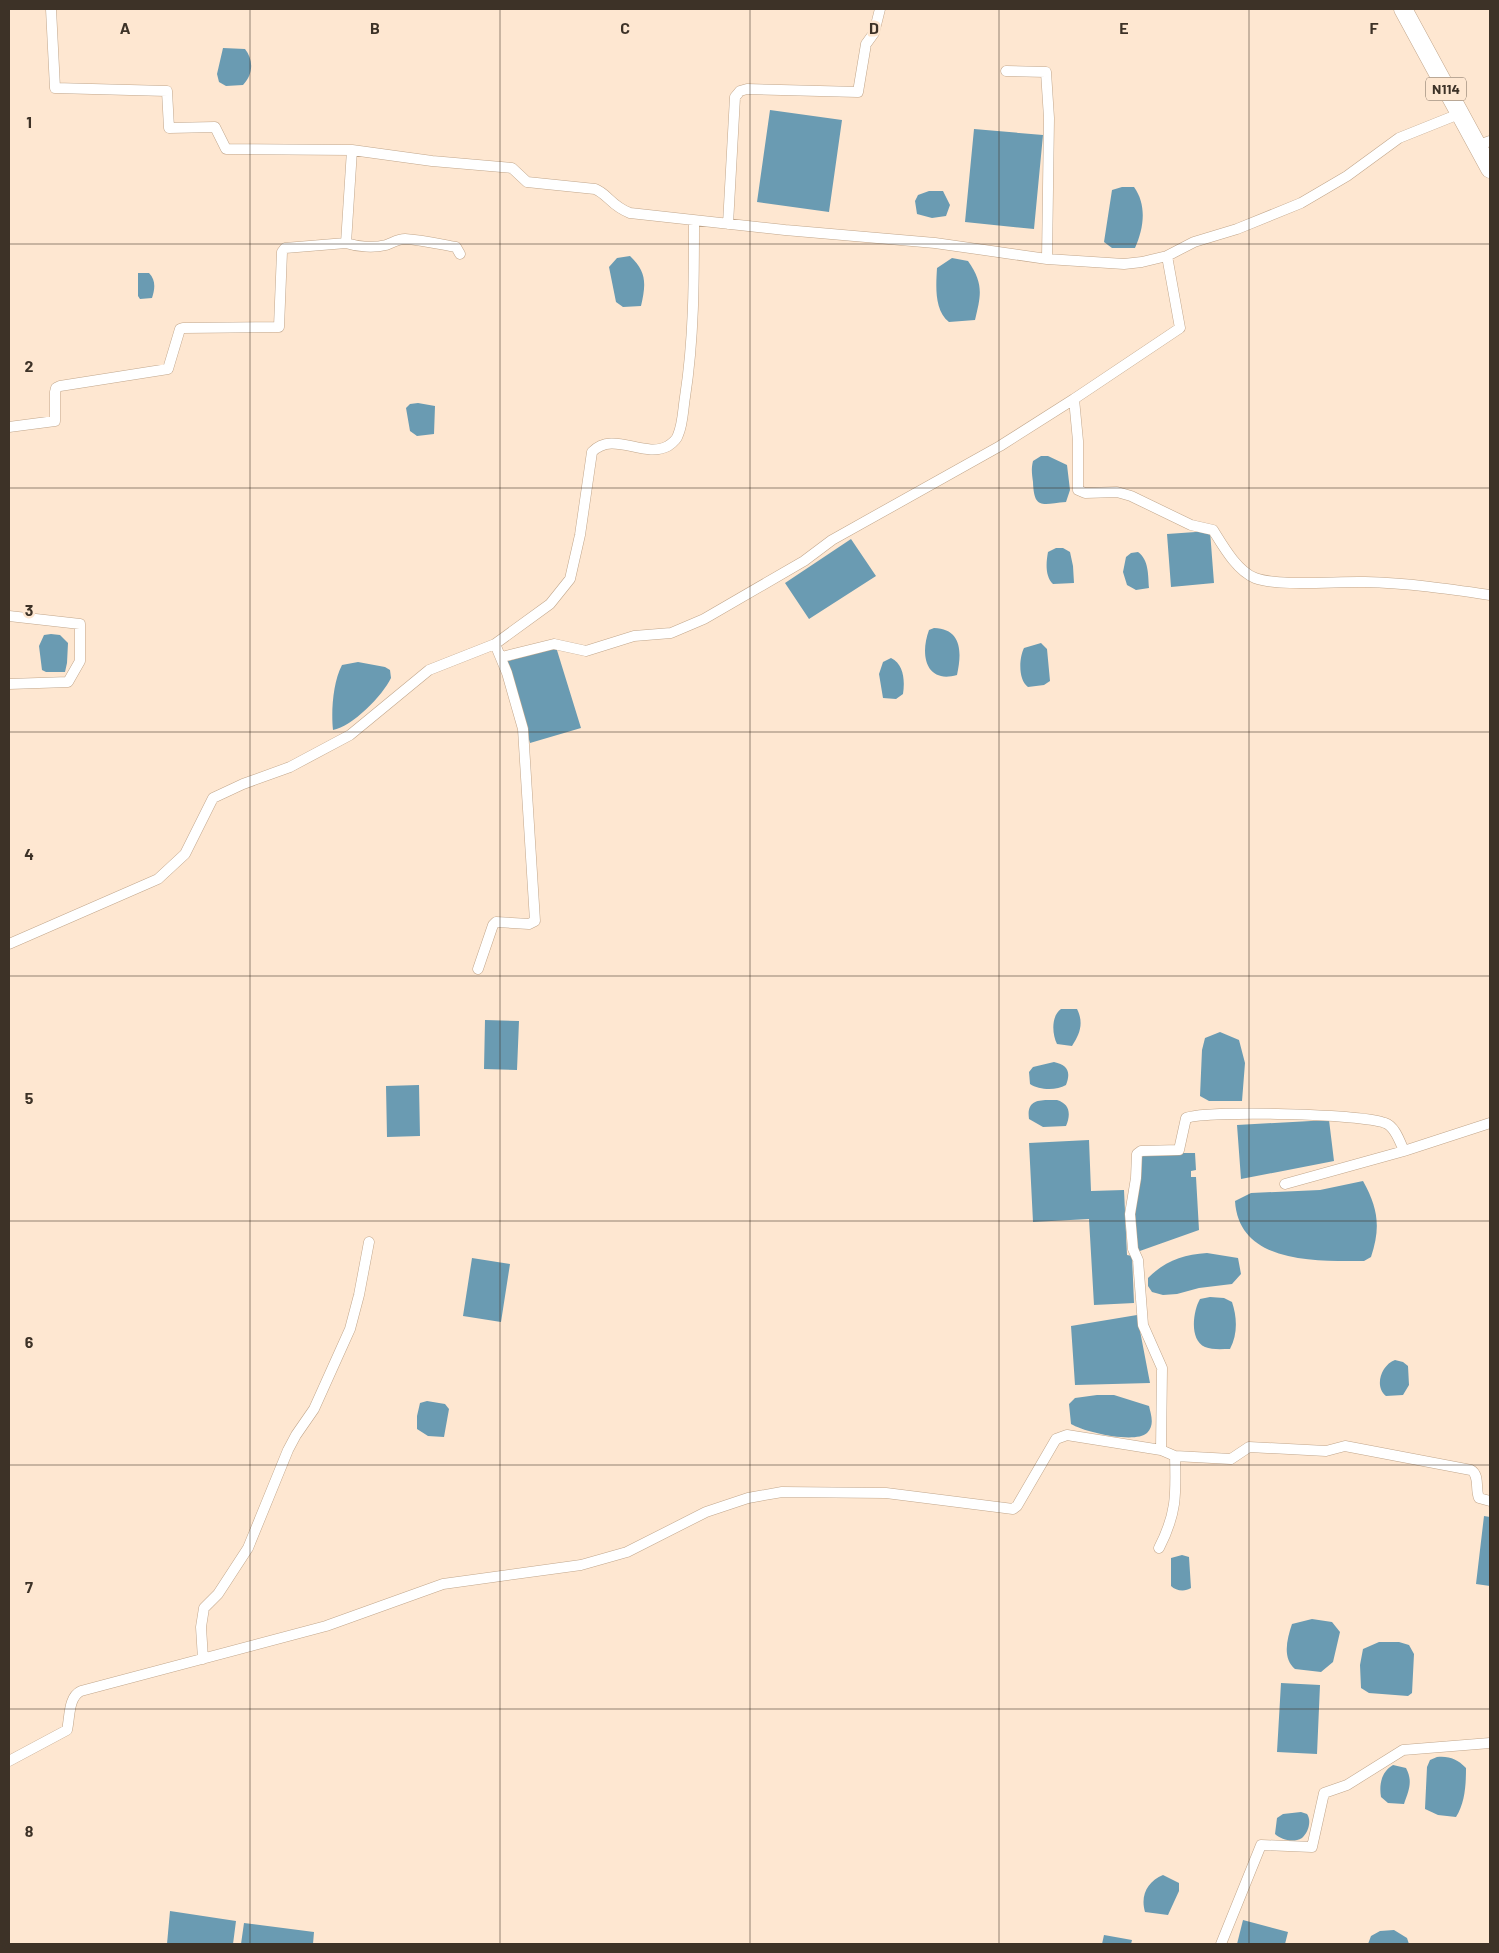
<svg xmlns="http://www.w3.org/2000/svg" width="1499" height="1953" font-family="Barlow,sans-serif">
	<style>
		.water { fill: #6a9bb2 }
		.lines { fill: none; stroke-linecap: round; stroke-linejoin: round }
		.street-casing { stroke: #c1a68b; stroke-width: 11 }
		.highway-casing { stroke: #c1a68b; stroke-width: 19 }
		.street { stroke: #fff; stroke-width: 10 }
		.highway { stroke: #fff; stroke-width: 18 }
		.grid { fill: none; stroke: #3d3227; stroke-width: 1; stroke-opacity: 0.55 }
		.labels { text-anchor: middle; stroke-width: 5; stroke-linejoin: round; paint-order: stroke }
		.shield { fill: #fee7d1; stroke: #77685a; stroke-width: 1 }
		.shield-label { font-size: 14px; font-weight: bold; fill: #3d3227 }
		.grid-label { font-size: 16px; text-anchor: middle; font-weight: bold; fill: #3d3227; stroke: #fee7d1; stroke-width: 5; stroke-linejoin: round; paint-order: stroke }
	</style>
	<rect width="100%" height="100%" fill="#fee7d1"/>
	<path class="water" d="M 223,48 L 245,49 C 254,60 253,75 243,85 L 226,86 L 219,82 L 217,74 Z
		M 770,110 L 842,120 L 829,212 L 757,202 Z
		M 974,129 L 1043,135 L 1034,229 L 965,222 Z
		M 1122,187 L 1134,187 C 1147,205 1144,228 1135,248 L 1112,248 L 1104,242 L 1112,190 Z
		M 929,191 L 943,191 L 950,205 L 946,216 L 932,218 L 917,214 L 915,201 L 918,195 Z
		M 630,256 C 647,272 646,284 641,306 L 623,307 L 616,302 L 609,267 L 617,258 Z
		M 952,258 L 968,261 C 984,284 981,295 975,320 L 949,322 C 934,310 936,286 937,268 Z
		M 138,273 L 149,273 C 156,280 155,289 152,298 L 140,299 L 138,296 Z
		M 418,403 L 435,406 L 434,434 L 417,436 L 410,431 L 406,408 L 410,404 Z
		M 1041,456 L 1048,456 L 1067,465 L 1070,490 L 1066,502 C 1042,504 1034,510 1033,482 C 1032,474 1031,469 1033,461 Z
		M 1210,531 L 1214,583 L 1171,587 L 1167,534 Z
		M 851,539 L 876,576 L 809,619 L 785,583 Z
		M 1056,548 L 1063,548 L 1070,552 L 1073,566 L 1074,583 L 1053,584 C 1045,576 1046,563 1048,552 Z
		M 1138,552 C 1149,560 1148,575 1149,588 L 1136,590 L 1127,585 L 1123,572 L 1126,557 L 1131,553 Z
		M 934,628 C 962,629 962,652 957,675 C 925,684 920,654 929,630 Z
		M 51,634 L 60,635 L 68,643 L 67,663 L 65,672 L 46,672 L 42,670 L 39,646 L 44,635 Z
		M 1041,643 L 1047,649 L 1050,681 L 1044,685 L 1028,687 C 1018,680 1019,658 1024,648 Z
		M 556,647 L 581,728 L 530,743 L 505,662 Z
		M 891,658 C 904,664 905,681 903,694 L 896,699 L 883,698 L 879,674 L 883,662 Z
		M 358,662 L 385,667 L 390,670 L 391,678 C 383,695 352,727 333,730 C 331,711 333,682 342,665 Z
		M 1061,1009 L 1077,1009 C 1084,1023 1080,1034 1072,1046 L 1057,1044 C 1052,1034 1051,1016 1061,1009 Z
		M 485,1020 L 519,1021 L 517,1070 L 484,1069 Z
		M 1220,1032 L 1239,1040 L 1245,1063 L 1242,1101 L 1209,1101 L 1200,1096 L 1202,1050 L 1205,1038 Z
		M 1054,1062 C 1068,1065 1071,1072 1066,1085 C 1056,1091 1039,1090 1030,1084 L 1029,1072 L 1033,1067 Z
		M 419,1085 L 420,1136 L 387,1137 L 386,1086 Z
		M 1057,1100 C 1070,1104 1071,1114 1066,1126 L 1043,1127 L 1029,1119 C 1026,1098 1041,1100 1057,1100 Z
		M 1329,1120 L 1334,1161 L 1241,1179 L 1237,1125 Z
		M 1089,1140 L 1091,1191 L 1124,1190 L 1127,1255 L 1132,1256 L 1134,1303 L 1094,1305 L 1089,1219 L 1033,1222 L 1029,1143 Z
		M 1141,1153 L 1195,1153 L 1196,1170 L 1191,1171 L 1191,1177 L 1196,1177 L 1199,1230 L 1137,1252 L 1133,1215 Z
		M 1363,1181 C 1378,1208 1381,1227 1371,1257 L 1364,1261 C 1318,1261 1239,1265 1235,1201 L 1251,1193 L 1320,1190 Z
		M 1207,1253 L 1238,1258 L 1241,1274 L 1232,1284 L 1199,1288 L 1177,1294 L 1163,1295 L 1152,1292 L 1148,1286 L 1148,1278 C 1166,1260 1183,1255 1207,1253 Z
		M 472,1258 L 510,1264 L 501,1322 L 463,1316 Z
		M 1210,1297 L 1224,1298 L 1232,1302 C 1237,1317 1238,1334 1230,1349 C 1222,1349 1212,1350 1205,1347 C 1189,1340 1193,1311 1200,1299 Z
		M 1137,1315 L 1150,1383 L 1075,1385 L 1071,1326 Z
		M 1395,1360 L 1403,1362 L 1408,1366 L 1409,1385 L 1403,1395 L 1386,1396 C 1374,1387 1381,1365 1395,1360 Z
		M 1097,1395 L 1114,1395 L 1149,1406 C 1151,1415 1155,1425 1147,1433 C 1135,1444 1084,1432 1071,1424 L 1069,1404 L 1075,1398 Z
		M 427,1401 L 445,1404 L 449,1409 L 444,1437 L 428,1436 L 417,1429 L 417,1416 L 420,1403 Z
		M 1484,1516 L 1490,1517 L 1490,1586 L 1476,1584 Z
		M 1182,1555 L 1189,1557 L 1191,1588 C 1185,1592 1176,1591 1171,1586 L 1171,1558 Z
		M 1312,1619 L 1332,1622 L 1340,1632 L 1333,1662 L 1321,1672 L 1295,1669 C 1282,1658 1287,1639 1292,1624 Z
		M 1379,1642 L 1399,1642 L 1409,1645 L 1414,1654 L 1412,1693 L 1408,1696 L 1369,1693 L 1361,1688 L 1360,1665 L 1363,1649 Z
		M 1281,1683 L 1320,1685 L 1317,1754 L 1277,1752 Z
		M 1437,1757 C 1450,1756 1457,1759 1466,1768 C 1466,1785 1465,1803 1456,1817 L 1438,1815 L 1425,1809 L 1427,1767 L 1430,1760 Z
		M 1393,1765 L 1406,1768 C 1413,1781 1409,1790 1404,1804 L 1388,1803 L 1381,1797 C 1379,1785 1381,1772 1393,1765 Z
		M 1301,1812 L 1307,1814 C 1312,1821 1308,1833 1302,1838 C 1293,1843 1282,1840 1275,1834 L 1277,1818 L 1283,1814 Z
		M 1163,1875 L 1179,1883 L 1179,1891 L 1168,1915 L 1145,1912 C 1140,1895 1148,1881 1163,1875 Z
		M 170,1911 L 236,1921 L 233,1944 L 167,1944 Z
		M 1243,1920 L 1288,1932 L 1285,1944 L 1237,1944 Z
		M 244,1923 L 314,1932 L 313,1944 L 241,1944 Z
		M 1394,1930 L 1407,1938 L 1409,1944 L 1368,1944 L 1371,1936 L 1380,1931 Z
		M 1104,1935 L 1132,1940 L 1131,1944 L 1102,1944 Z"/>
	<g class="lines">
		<defs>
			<path id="street" d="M 51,9 L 55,88 L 167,91 L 169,128 L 215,127 L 226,149 L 352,150 L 432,161 L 512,168 L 527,182 L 595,189 C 608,194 611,206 630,213 L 785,230 L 935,243 L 1047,259 L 1124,264 L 1142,262 L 1167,256 L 1194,242 L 1237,229 L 1301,203 L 1347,176 L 1399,138 L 1459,114
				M 1006,71 L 1046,72 L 1049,118 L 1047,259
				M 1476,146 L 1490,141
				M 728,224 L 735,97 L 740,91 L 747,89 L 858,92 L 866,44 L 874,33 L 880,9
				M 346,243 C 358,247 374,248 386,245 C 392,243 398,239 405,239 C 422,240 439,244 456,247 L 460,254
				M 1167,256 L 1180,328 L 1074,399 L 1078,441 L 1078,490 L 1085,493 L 1117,492 L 1131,496 L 1191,525 L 1213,530 C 1223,546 1237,571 1255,578 C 1279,587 1338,581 1365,582 C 1408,583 1449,589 1490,595
				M 9,427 L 55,421 L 55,392 L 56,388 L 60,386 L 168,369 L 180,329 L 183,328 L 279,327 L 282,252 L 285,248 L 346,243 L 352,150
				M 9,616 L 80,624 L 80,661 L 68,682 L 9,684
				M 502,657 L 554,644 L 586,651 L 634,636 L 671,633 L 704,619 L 804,561 L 832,540 L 1000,446 L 1074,399
				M 9,944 L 158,879 L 185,854 L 213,798 L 243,784 L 290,767 L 350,735 L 429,670 L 495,644 L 550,604 L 570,579 L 580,535 L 592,452 C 613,430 644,459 668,446 C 671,444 677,439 678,435 C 683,424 683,409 685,397 C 694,339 694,280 694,221
				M 478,969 L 493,925 L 496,922 L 529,924 L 535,921 L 523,729 L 507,673 L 495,644
				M 1285,1184 L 1404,1151 L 1490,1123
				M 1175,1456 L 1231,1459 L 1249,1447 L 1326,1451 L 1345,1446 L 1471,1470 C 1480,1475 1475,1489 1479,1498 L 1490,1501
				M 1159,1548 C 1177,1513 1176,1494 1175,1456 L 1161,1450 L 1162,1368 L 1143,1325 L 1138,1260 L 1133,1249 L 1130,1214 L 1136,1178 L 1137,1154 L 1141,1151 L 1179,1150 L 1186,1118 C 1208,1110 1363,1114 1385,1123 C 1395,1126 1400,1142 1404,1151
				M 203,1659 L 201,1627 L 204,1608 L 218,1594 L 248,1548 L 288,1450 L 296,1435 L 314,1409 L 350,1329 L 359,1295 L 369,1242
				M 9,1761 L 67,1730 C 70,1718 68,1697 81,1691 L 326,1626 L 443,1584 L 581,1565 L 627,1552 L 706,1512 L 748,1498 L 782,1492 L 886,1493 L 1013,1509 L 1017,1506 L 1056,1439 L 1067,1435 L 1161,1450
				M 1221,1944 L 1261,1845 L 1312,1847 L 1324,1793 L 1347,1785 L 1403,1750 L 1490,1743"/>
			<path id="highway" d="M 1403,9 L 1490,169"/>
		</defs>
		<use href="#street" class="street-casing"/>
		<use href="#highway" class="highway-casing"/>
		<use href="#street" class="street"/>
		<use href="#highway" class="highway"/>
	</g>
	<path class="grid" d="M 250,9 L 250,1944M 500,9 L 500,1944M 750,9 L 750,1944M 999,9 L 999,1944M 1249,9 L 1249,1944M 9,244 L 1490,244M 9,488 L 1490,488M 9,732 L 1490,732M 9,976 L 1490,976M 9,1221 L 1490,1221M 9,1465 L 1490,1465M 9,1709 L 1490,1709"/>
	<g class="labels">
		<rect class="shield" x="1426" y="77.5" width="40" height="23" rx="4"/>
		<g class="shield-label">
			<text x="1446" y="94">N114</text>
		</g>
	</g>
	<g class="grid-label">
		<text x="125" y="34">A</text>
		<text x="375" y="34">B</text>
		<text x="625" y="34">C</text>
		<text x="874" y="34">D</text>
		<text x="1124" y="34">E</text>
		<text x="1374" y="34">F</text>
		<text x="29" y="128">1</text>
		<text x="29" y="372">2</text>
		<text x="29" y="616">3</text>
		<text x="29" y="860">4</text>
		<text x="29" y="1104">5</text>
		<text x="29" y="1348">6</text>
		<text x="29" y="1593">7</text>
		<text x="29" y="1837">8</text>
	</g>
	<rect width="1499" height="1953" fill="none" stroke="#3d3227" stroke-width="20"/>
</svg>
